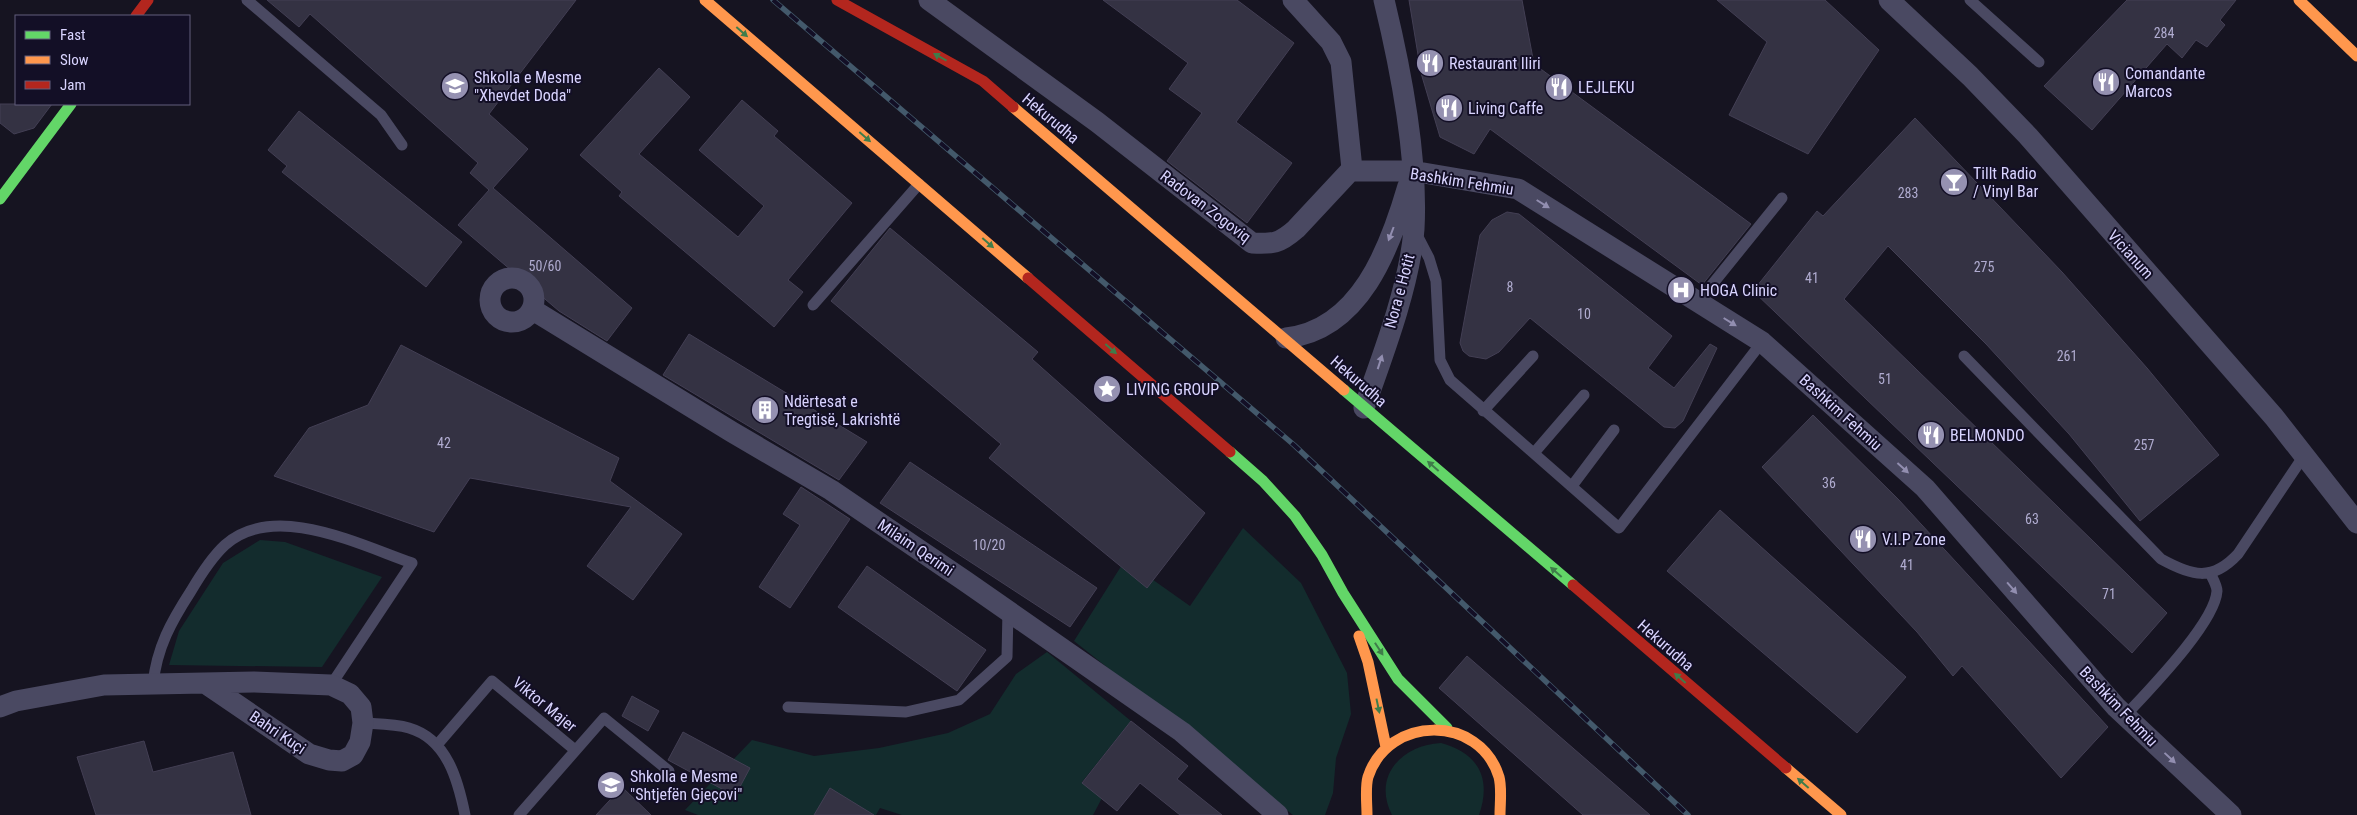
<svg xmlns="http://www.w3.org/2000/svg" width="2357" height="815" font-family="'Roboto Condensed',sans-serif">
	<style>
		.green { fill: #132c2d }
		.building { fill: #343243; stroke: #433f54 }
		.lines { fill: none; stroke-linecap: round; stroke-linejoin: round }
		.lane { stroke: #4a4962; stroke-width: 11 }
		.street { stroke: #4a4962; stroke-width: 21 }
		.fast { stroke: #63d668; stroke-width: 11 }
		.slow { stroke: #ff974d; stroke-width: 11 }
		.jam { stroke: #b3261e; stroke-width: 11 }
		.rail-casing { stroke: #43596b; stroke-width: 5.5 }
		.rail { stroke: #130f26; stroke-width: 4; stroke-dasharray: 11; stroke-linecap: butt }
		.oneway { fill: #3f7c4a }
		.oneway2 { fill: #928eb0 }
		.labels { text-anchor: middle; stroke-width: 4; stroke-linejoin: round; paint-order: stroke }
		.number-label { font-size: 14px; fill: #b0acd0 }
		.poi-label { font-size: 16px; fill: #d9d4ff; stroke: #130f26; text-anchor: start }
		.street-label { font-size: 16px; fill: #d9d4ff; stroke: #130f26 }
	</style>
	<rect width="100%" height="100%" fill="#161421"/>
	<path class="green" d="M 1243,528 L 1301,583 L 1347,673 L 1351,714 L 1336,758 L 1333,793 L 1325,815 L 1293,815 L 1074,641 L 1125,560 L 1190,606 Z
		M 260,540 L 285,542 L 382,577 L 322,667 L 169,665 L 179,631 L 223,563 Z
		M 1047,652 L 1131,721 L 1082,782 L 1102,798 L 1093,815 L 902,815 L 880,808 L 876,815 L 698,815 L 685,810 L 752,740 L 814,756 L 879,748 L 948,733 L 990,714 L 1016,674 Z
		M 1441,743 C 1478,753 1492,778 1479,815 L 1392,815 C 1372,776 1402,745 1441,743 Z"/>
	<path class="building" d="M 267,0 L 576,0 L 489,114 L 528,149 L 493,188 L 632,308 L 607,341 L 559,311 L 458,225 L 489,190 L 470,173 L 478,163 L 310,14 L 299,27 Z
		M 1103,0 L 1237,0 L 1294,43 L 1236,122 L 1292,163 L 1247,223 L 1167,161 L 1202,113 L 1169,89 L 1188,63 Z
		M 1409,0 L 1522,0 L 1534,64 L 1751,224 L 1702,285 L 1490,129 L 1474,154 L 1440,137 L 1421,73 Z
		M 1717,0 L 1825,0 L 1879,50 L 1808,154 L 1729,115 L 1767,42 Z
		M 2127,0 L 2236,0 L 2220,20 L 2225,25 L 2207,47 L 2196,40 L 2182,58 L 2167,44 L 2092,130 L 2044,86 Z
		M 659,68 L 690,97 L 639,154 L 738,237 L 764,206 L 699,150 L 742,100 L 778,131 L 774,136 L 852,203 L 788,280 L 803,292 L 774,327 L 619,196 L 622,192 L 580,155 Z
		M 0,104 L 52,104 L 34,128 L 14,134 L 0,123 Z
		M 299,111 L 462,242 L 426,287 L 282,172 L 287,166 L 268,150 Z
		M 1915,118 L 2062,272 L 2147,368 L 2219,455 L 2140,521 L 2069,434 L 1986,344 L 1888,246 L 1844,299 L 2167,613 L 2132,653 L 1753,291 L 1817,211 L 1823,216 Z
		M 1507,212 L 1519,214 L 1672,336 L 1648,368 L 1674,388 L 1710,344 L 1717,348 L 1683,421 L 1675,428 L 1664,427 L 1530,318 L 1499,352 L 1486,359 L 1469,356 L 1463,351 L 1460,343 L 1480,235 L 1492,220 Z
		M 890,228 L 1038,352 L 1032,359 L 1205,513 L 1147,588 L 989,458 L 1001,444 L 831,301 Z
		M 689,334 L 867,442 L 839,480 L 663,375 Z
		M 401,345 L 619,458 L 610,481 L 682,534 L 633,600 L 587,566 L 631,507 L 470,478 L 434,532 L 274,476 L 309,428 L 368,405 Z
		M 1813,415 L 1898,499 L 2108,727 L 2061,778 L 1962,666 L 1953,676 L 1917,632 L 1762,467 Z
		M 910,462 L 1097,588 L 1070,627 L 880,503 Z
		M 801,487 L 850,519 L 790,608 L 759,587 L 800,525 L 783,514 Z
		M 1720,510 L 1906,677 L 1857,733 L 1667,571 Z
		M 867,566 L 986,650 L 957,691 L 838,607 Z
		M 1467,656 L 1650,815 L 1583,815 L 1439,688 Z
		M 632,696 L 659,711 L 648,731 L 622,716 Z
		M 1131,721 L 1188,766 L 1177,779 L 1222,815 L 1180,815 L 1140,783 L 1117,811 L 1082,783 Z
		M 683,732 L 750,768 L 735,796 L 668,760 Z
		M 144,741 L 153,772 L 233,752 L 251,815 L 96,815 L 77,757 Z
		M 622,787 L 651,815 L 596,815 Z
		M 830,788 L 874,815 L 814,815 Z"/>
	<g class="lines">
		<path class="lane" d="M 247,0 L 381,115 L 402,145
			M 1970,0 L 2039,62
			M 1416,233 L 1429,258 L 1436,281 L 1440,360 L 1450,380 L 1619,528 L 1762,342
			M 1698,302 L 1782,198
			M 813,305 L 919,184
			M 1964,356 L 2161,559 C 2192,576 2212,582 2238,554 L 2305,454
			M 1483,411 L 1533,356
			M 1534,453 L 1584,395
			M 1572,486 L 1614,430
			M 153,684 C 157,647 171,622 191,591 C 201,574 211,558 225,545 C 274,501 360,545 412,563 L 331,685
			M 788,707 L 906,712 L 959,700 L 1007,657 L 1008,610
			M 2125,716 C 2148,691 2215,623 2217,591 C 2217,586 2213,579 2210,573
			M 363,723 C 378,724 395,724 409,728 C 447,739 458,780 465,815
			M 437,745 L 492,681 L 575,750
			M 519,815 L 604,718 L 669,771"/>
		<path class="street" d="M 929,0 L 1097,122 L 1252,243 C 1273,244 1279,244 1296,229 L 1352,169 L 1341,62 L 1331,42 L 1293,0
			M 1889,0 L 1970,76 L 2028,136 L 2274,417 L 2357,523
			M 1352,169 L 1356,171 L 1412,171 L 1518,189 L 1762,342 L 1925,488 L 2116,707 L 2231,815
			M490 300a22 22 0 1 1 44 0a22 22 0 1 1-44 0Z
			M 533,310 L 732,432 L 831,490 L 965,581 L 1182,732 L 1278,815
			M 1286,338 C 1360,330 1390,248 1408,186
			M 1364,408 C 1383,355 1410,284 1414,229 C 1418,157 1401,70 1384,0
			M 0,707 L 16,701 L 104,685 L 254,682 L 331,685 L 350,694 L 361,707 L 363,723 L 360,742 L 353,755 L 342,761 L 329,760 L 309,754 L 205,683"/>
		<path class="fast" d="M 0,199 L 71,104
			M 1344,390 L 1573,585
			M 1230,452 L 1263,481 L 1295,516 L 1322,555 L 1343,593 L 1398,679 L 1447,728"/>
		<path class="slow" d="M 705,0 L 1028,278
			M 2299,0 L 2357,56
			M 1013,107 L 1344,390
			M 1359,636 L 1368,662 L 1386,747
			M 1786,768 L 1841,815
			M 1367,815 C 1367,804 1365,787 1368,777 C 1388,715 1480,714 1499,777 C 1502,788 1500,803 1500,815"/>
		<path class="jam" d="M 837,0 L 983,81 L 1013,107
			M 136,16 L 148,0
			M 1028,278 L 1230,452
			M 1573,585 L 1786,768"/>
		<defs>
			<path id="rail" d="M 773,0 L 1294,445 L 1688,815"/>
		</defs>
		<use href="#rail" class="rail-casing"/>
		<use href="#rail" class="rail"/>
	</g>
	<defs><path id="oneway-solid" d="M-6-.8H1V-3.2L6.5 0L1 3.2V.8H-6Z" transform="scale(1.25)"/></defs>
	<g class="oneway">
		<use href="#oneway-solid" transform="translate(742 32) rotate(41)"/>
		<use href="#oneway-solid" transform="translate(940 57) rotate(-151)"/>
		<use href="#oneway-solid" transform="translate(865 137) rotate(41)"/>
		<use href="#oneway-solid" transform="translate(988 243) rotate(41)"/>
		<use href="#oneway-solid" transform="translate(1111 349) rotate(41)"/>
		<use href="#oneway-solid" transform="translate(1433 466) rotate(-139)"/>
		<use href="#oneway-solid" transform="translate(1556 572) rotate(-139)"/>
		<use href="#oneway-solid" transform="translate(1379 649) rotate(57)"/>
		<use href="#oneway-solid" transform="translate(1680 678) rotate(-139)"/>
		<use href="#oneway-solid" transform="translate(1378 706) rotate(78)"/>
		<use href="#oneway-solid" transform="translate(1803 783) rotate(-139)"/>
	</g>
	<g class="oneway2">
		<use href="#oneway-solid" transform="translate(1543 204) rotate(32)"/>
		<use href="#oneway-solid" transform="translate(1391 234) rotate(111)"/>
		<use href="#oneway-solid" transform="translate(1730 322) rotate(32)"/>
		<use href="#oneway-solid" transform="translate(1380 362) rotate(-72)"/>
		<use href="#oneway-solid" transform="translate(1903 468) rotate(42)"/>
		<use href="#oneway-solid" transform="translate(2012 588) rotate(49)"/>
		<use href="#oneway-solid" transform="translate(2170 758) rotate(43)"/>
	</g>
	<defs>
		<symbol id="restaurant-disc" viewBox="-11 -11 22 22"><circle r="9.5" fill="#9591b1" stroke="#130f26"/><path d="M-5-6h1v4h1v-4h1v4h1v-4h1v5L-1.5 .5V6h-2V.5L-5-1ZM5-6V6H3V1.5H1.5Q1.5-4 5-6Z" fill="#fff"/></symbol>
		<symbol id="school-disc" viewBox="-11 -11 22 22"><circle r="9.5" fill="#9591b1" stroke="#130f26"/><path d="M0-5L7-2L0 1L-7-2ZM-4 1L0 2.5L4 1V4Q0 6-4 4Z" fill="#fff"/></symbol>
		<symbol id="bar-disc" viewBox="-11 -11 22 22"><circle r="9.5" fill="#9591b1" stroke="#130f26"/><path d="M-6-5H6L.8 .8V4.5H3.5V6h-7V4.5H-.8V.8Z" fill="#fff"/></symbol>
		<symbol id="hospital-disc" viewBox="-11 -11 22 22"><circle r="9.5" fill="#9591b1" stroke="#130f26"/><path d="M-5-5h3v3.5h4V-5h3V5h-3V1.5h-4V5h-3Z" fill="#fff"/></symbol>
		<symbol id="sight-disc" viewBox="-11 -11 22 22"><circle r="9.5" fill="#9591b1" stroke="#130f26"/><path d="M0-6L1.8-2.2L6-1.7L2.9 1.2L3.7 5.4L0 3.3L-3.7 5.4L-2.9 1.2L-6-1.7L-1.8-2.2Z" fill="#fff"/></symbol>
		<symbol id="building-disc" viewBox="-11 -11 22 22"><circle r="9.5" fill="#9591b1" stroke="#130f26"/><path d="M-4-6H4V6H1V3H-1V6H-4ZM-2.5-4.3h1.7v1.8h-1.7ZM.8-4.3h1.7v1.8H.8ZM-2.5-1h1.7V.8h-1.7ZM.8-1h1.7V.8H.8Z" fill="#fff"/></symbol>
	</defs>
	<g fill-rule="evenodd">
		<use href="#restaurant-disc" x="1414" y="47" width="32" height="32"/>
		<use href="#restaurant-disc" x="2090" y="66" width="32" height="32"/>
		<use href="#school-disc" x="439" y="70" width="32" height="32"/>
		<use href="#restaurant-disc" x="1543" y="71" width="32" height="32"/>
		<use href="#restaurant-disc" x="1433" y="92" width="32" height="32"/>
		<use href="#bar-disc" x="1938" y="166" width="32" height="32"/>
		<use href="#hospital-disc" x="1665" y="274" width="32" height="32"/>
		<use href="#sight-disc" x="1091" y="373" width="32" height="32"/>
		<use href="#building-disc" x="749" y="394" width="32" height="32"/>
		<use href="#restaurant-disc" x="1915" y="419" width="32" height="32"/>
		<use href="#restaurant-disc" x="1847" y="523" width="32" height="32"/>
		<use href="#school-disc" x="595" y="769" width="32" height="32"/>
	</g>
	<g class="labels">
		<g class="number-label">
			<text x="2164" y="38">284</text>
			<text x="1908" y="198">283</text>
			<text x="545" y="271">50/60</text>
			<text x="1984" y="272">275</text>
			<text x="1812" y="283">41</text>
			<text x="1510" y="292">8</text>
			<text x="1584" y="319">10</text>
			<text x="2067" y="361">261</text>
			<text x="1885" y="384">51</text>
			<text x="444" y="448">42</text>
			<text x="2144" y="450">257</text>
			<text x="1829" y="488">36</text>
			<text x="2032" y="524">63</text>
			<text x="989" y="550">10/20</text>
			<text x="1907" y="570">41</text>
			<text x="2109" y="599">71</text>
		</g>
		<g class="poi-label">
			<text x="1449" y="69">Restaurant Iliri</text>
			<text x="2125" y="79">Comandante<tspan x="2125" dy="18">Marcos</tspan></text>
			<text x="474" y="83">Shkolla e Mesme<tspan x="474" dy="18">"Xhevdet Doda"</tspan></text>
			<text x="1578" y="93">LEJLEKU</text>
			<text x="1468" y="114">Living Caffe</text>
			<text x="1973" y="179">Tillt Radio<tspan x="1973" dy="18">/ Vinyl Bar</tspan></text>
			<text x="1700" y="296">HOGA Clinic</text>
			<text x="1126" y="395">LIVING GROUP</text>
			<text x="784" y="407">Ndërtesat e<tspan x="784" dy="18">Tregtisë, Lakrishtë</tspan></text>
			<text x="1950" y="441">BELMONDO</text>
			<text x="1882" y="545">V.I.P Zone</text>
			<text x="630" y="782">Shkolla e Mesme<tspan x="630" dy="18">"Shtjefën Gjeçovi"</tspan></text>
		</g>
		<g class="street-label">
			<text transform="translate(1051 118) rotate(40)" y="6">Hekurudha</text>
			<text transform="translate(1462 181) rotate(9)" y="6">Bashkim Fehmiu</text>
			<text transform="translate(1206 206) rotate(37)" y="6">Radovan Zogoviq</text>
			<text transform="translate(2131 254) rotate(48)" y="6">Vicianum</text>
			<text transform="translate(1399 291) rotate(-75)" y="6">Nora e Hotit</text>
			<text transform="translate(1359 381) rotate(41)" y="6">Hekurudha</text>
			<text transform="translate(1841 412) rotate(42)" y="6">Bashkim Fehmiu</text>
			<text transform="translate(916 547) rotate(34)" y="6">Milaim Qerimi</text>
			<text transform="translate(1666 645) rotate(41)" y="6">Hekurudha</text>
			<text transform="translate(545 704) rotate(39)" y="6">Viktor Majer</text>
			<text transform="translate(2119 706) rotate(46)" y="6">Bashkim Fehmiu</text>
			<text transform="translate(278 732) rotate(34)" y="6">Bahri Kuçi</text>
		</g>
	</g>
	<rect x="15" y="15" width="175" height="90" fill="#130f26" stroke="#625e7d"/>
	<rect x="25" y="31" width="25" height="8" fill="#63d668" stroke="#625e7d"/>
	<text x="60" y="40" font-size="15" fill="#d9d4ff">Fast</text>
	<rect x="25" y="56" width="25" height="8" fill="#ff974d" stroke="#625e7d"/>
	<text x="60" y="65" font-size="15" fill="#d9d4ff">Slow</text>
	<rect x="25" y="81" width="25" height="8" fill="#b3261e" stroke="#625e7d"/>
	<text x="60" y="90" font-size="15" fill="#d9d4ff">Jam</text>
</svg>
